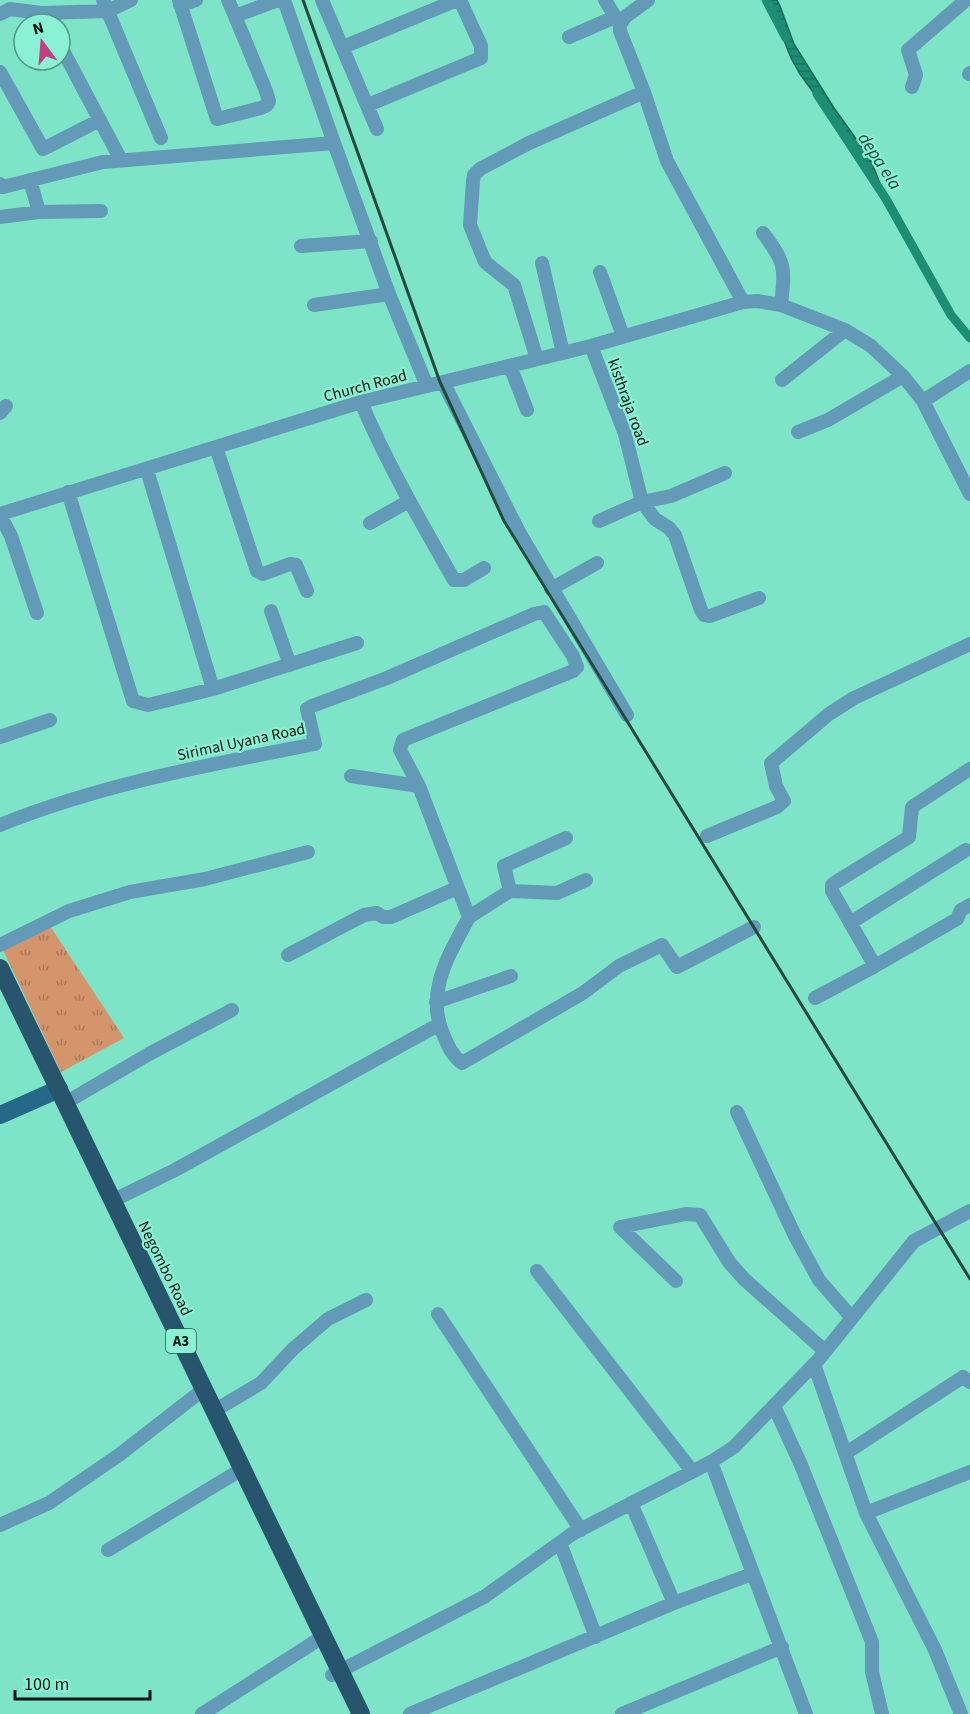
<svg xmlns="http://www.w3.org/2000/svg" width="970" height="1714" font-family="'Source Sans 3',sans-serif">
	<style>
		.grass { fill: url(#grass-tufts) }
		.water { fill: url(#water-rules); stroke: #156956; stroke-width: 1.5 }
		.lines { fill: none; stroke-linecap: round; stroke-linejoin: round }
		.canal { stroke: #1d8d74; stroke-width: 9 }
		.minor { stroke: #639ab8; stroke-width: 14 }
		.major { stroke: #266888; stroke-width: 18 }
		.highway { stroke: #26556d; stroke-width: 18 }
		.rail { stroke: #204a3e; stroke-width: 3 }
		.labels { text-anchor: middle; stroke-width: 4.5; stroke-linejoin: round; paint-order: stroke }
		.shield { fill: #8bf1d4; stroke: #2a584b; stroke-width: 1.5 }
		.shield-label { font-size: 15px; font-weight: bold; fill: #011610 }
		.street-label { font-size: 16px; fill: #011610; stroke: #8bf1d4 }
		.water-label { font-size: 18px; font-style: italic; fill: #164237; stroke: #8bf1d4 }
	</style>
	<defs>
		<pattern id="grass-tufts" width="24" height="20" patternUnits="userSpaceOnUse" patternTransform="scale(1.5)"><rect width="24" height="20" fill="#d4946c"/><path d="M3 7l-1-3M5 7V3M7 7l1-3M15 17l-1-3M17 17v-4M19 17l1-3" fill="none" stroke="#aa7857"/></pattern>
		<pattern id="water-rules" width="6" height="5" patternUnits="userSpaceOnUse" patternTransform="scale(1.5)"><rect width="6" height="5" fill="#1d8d74"/><path d="M0 2.5h6" fill="none" stroke="#17725e"/></pattern>
	</defs>
	<rect width="100%" height="100%" fill="#7ee4c7"/>
	<path class="grass" d="M 50,926 L 124,1038 L 61,1072 L 3,950 Z"/>
	<path class="water" d="M 768,0 L 777,0 L 780,6 L 794,44 L 834,108 L 870,158 L 886,199 L 863,161 L 800,74 L 791,58 Z"/>
	<g class="lines">
		<path class="canal" d="M 766,0 L 786,38
			M 817,94 L 886,199 L 951,315 L 970,338"/>
		<path class="minor" d="M 103,0 L 161,138
			M 179,0 L 217,119 L 261,108 L 267,105 L 269,101 L 266,91 L 235,16
			M 228,0 L 235,16 L 278,0
			M 284,0 L 334,143
			M 322,0 L 377,129
			M 605,0 L 620,25 L 620,31 L 644,92 L 667,161 L 743,302
			M 180,5 L 196,0
			M 0,14 L 10,9 L 41,13 L 108,11 L 131,0
			M 620,25 L 625,17 L 648,0
			M 569,37 L 615,17
			M 60,45 L 121,160
			M 343,47 L 457,0
			M 0,72 L 43,149 L 100,120
			M 969,74 L 970,73
			M 912,87 L 916,75 L 908,50 L 966,0
			M 368,105 L 481,58 L 481,46 L 460,0
			M 30,180 L 39,212
			M 0,184 L 3,187 L 103,162 L 334,143 L 389,294 L 427,386
			M 0,217 L 39,212 L 101,211
			M 763,233 C 786,263 785,268 781,305
			M 301,246 L 371,241
			M 542,263 L 563,353
			M 600,272 L 623,336
			M 314,305 L 389,294
			M 591,346 L 625,434 L 642,502 L 655,519 L 669,528 L 675,535 L 701,610 L 704,615 L 710,616 L 759,598
			M 537,359 L 514,285 L 485,262 L 470,225 L 473,181 L 474,175 L 480,169 L 529,143 L 644,92
			M 510,366 L 527,410
			M 782,380 L 845,330
			M 443,382 L 519,532 L 627,715
			M 923,401 L 970,371
			M 361,402 C 387,464 421,522 454,580 L 464,580 L 484,568
			M 0,413 L 6,406
			M 798,432 L 828,420 L 903,376
			M 216,447 L 257,571 L 263,574 L 290,564 L 296,565 L 307,591
			M 147,470 L 213,689
			M 68,492 L 133,701 L 148,705 L 213,689 L 357,643
			M 0,514 L 361,402 L 591,346 L 743,302 L 757,301 L 781,305 L 845,330 L 871,346 L 903,376 L 923,401 L 970,494
			M 0,515 L 11,536 L 37,613
			M 599,521 L 642,502 L 671,496 L 725,473
			M 370,523 L 409,501
			M 551,589 L 597,563
			M 271,611 L 290,665
			M 0,737 L 50,720
			M 970,769 L 912,807 L 909,837 L 836,882 L 832,885 L 832,891 L 875,966 L 957,919 L 961,910 L 970,905
			M 351,776 L 419,786
			M 0,825 C 102,784 208,765 315,744 L 307,709 L 312,706 L 387,678 L 534,614 L 544,612 L 573,656 L 577,667 L 573,671 L 403,740 L 400,750 L 419,786 L 469,917 C 449,955 424,993 444,1036 C 449,1048 452,1055 462,1063 L 583,993 L 619,966 L 662,945 L 677,967 L 754,927
			M 707,836 L 777,807 L 784,801 L 776,786 L 771,763 L 829,714 L 854,698 L 970,644
			M 510,891 L 557,893 L 586,880
			M 469,917 L 510,891 L 504,866 L 566,838
			M 850,923 L 966,850
			M 0,945 L 69,911 L 130,892 L 205,879 L 308,852
			M 288,955 L 364,915 L 377,913 L 383,917 L 391,917 L 457,888
			M 815,998 L 875,966
			M 436,1002 L 511,976
			M 65,1103 L 149,1054 L 232,1010
			M 737,1112 L 795,1236 L 819,1280 L 852,1318
			M 112,1201 L 175,1170 L 438,1025
			M 537,1271 L 692,1471
			M 676,1281 L 620,1227 L 686,1214 L 700,1215 L 729,1262 L 744,1279 L 825,1351
			M 438,1314 L 581,1530
			M 814,1364 L 866,1513 L 935,1650 L 961,1714
			M 774,1406 L 801,1465 L 872,1642 L 872,1672 L 882,1714
			M 214,1411 L 261,1383 L 293,1349 L 328,1319 L 366,1300
			M 846,1453 L 963,1377 L 970,1382
			M 711,1462 L 806,1714
			M 631,1503 L 674,1603
			M 866,1513 L 970,1472
			M 0,1525 L 49,1503 L 119,1455 L 204,1389
			M 560,1543 L 596,1637
			M 108,1550 L 234,1474
			M 332,1675 L 484,1597 L 572,1534 L 711,1462 L 734,1447 L 819,1359 L 914,1241 L 970,1211
			M 202,1714 L 324,1636
			M 410,1714 L 674,1603 L 752,1574
			M 622,1714 L 782,1647"/>
		<path class="major" d="M 0,1115 L 59,1089"/>
		<path class="highway" d="M 0,968 L 361,1714"/>
		<path class="rail" d="M 303,0 L 440,382 L 504,521 L 970,1279"/>
	</g>
	<g class="labels">
		<rect class="shield" x="166" y="1329" width="30" height="24" rx="4.5"/>
		<g class="shield-label">
			<text x="181" y="1346">A3</text>
		</g>
		<g class="street-label">
			<text transform="translate(365 385) rotate(-15)" y="6">Church Road</text>
			<text transform="translate(629 402) rotate(70)" y="6">kisthraja road</text>
			<text transform="translate(241 741) rotate(-12)" y="6">Sirimal Uyana Road</text>
			<text transform="translate(166 1268) rotate(64)" y="6">Negombo Road</text>
		</g>
		<g class="water-label">
			<text transform="translate(880 161) rotate(57)" y="6">depa ela</text>
		</g>
	</g>
	<g transform="translate(42 42) rotate(344)"><circle r="28" fill="#8bf1d4" stroke="#549986" stroke-width="1.5"/>
	<path d="M0-4.5L10 22L0 15L-10 22Z" fill="#c43f82"/>
	<text y="-9" font-size="16" font-weight="bold" text-anchor="middle" fill="#011610">N</text>
	</g>
	<path d="M15 1690v9h135v-9" fill="none" stroke="#011610" stroke-width="3"/>
	<text x="24" y="1690" font-size="18" fill="#011610" stroke="#8bf1d4" stroke-width="4.5" paint-order="stroke">100 m</text>
</svg>
